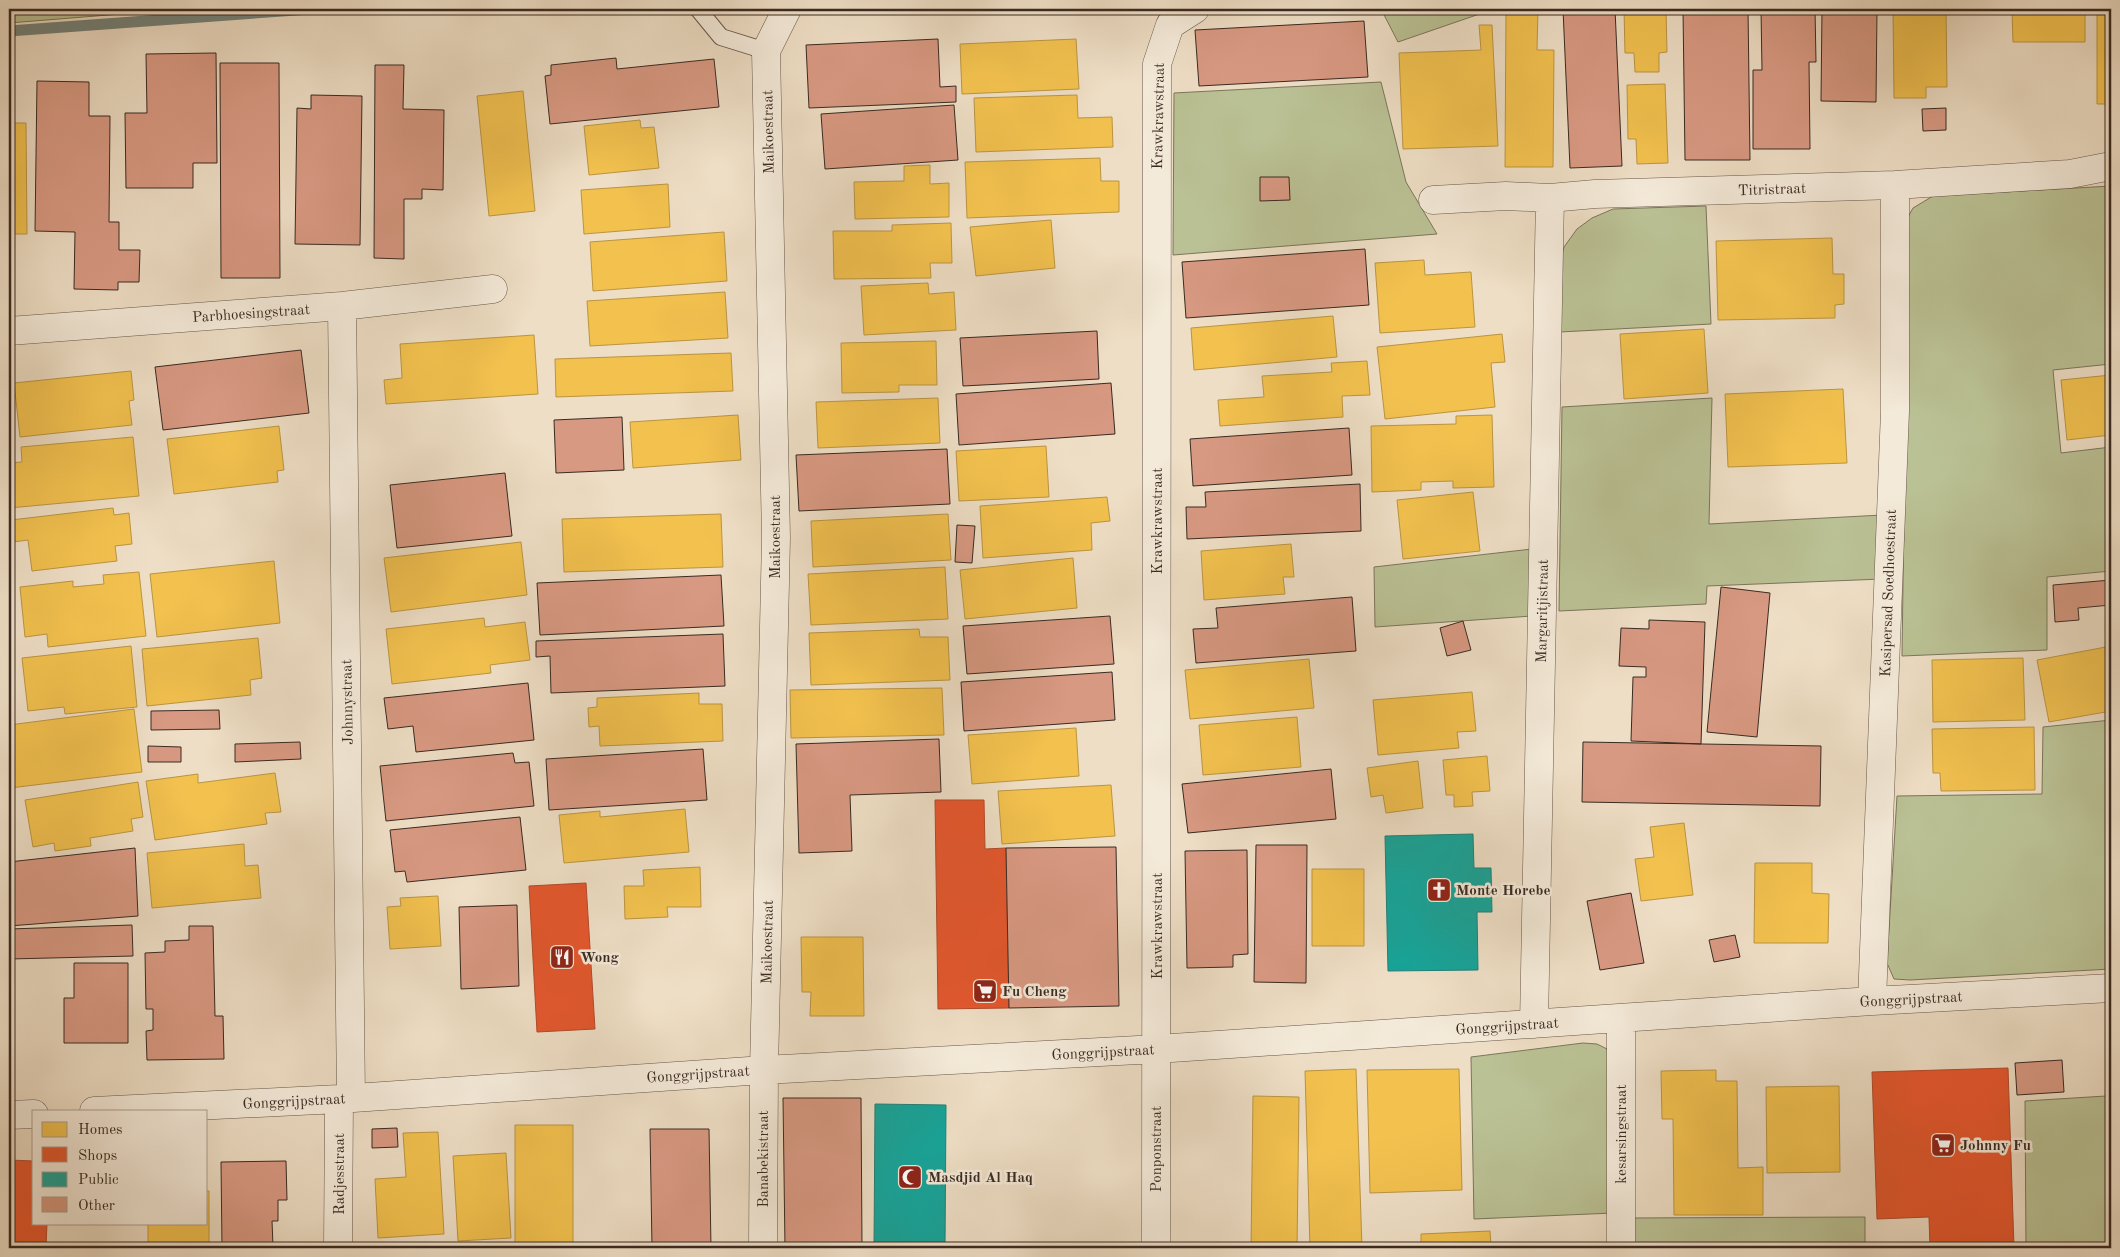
<svg xmlns="http://www.w3.org/2000/svg" width="2120" height="1257" font-family="'Old Standard TT',serif">
	<style>
		.green { fill: #bac194; stroke: #7a765b }
		.homes { fill: #f2c14e; stroke: #bb9441 }
		.shops { fill: #e4572e; stroke: #b14a2a }
		.public { fill: #17a398; stroke: #227f75 }
		.lines { fill: none; stroke-linecap: round; stroke-linejoin: round }
		.stream { stroke: #73827b; stroke-width: 11 }
		.building { fill: #d89982; stroke: #3a2a22 }
		.service-casing { stroke: #67574b; stroke-width: 18 }
		.minor-casing { stroke: #67574b; stroke-width: 29 }
		.service { stroke: #f4ead9; stroke-width: 16 }
		.minor { stroke: #f4ead9; stroke-width: 28 }
		.labels { text-anchor: middle; stroke-width: 5; stroke-linejoin: round; paint-order: stroke }
		.street-label { font-size: 15px; fill: #3a2a22; stroke: #f4ead9 }
		.poi-label { font-size: 15px; font-weight: bold; fill: #3a2a22; stroke: #f4ead9; text-anchor: start }
	</style>
	<rect width="100%" height="100%" fill="#eedec5"/>
	<filter id="stains"><feTurbulence type="fractalNoise" baseFrequency=".004" numOctaves="4"/><feColorMatrix values="0 0 0 0 .2 0 0 0 0 .09 0 0 0 0 .02 0 0 0 .5 -.17"/></filter>
	<radialGradient id="worn" r=".72"><stop offset=".6" stop-color="#630" stop-opacity="0"/><stop offset="1" stop-color="#630" stop-opacity=".3"/></radialGradient>
	<path class="green" d="M 9,9 L 183,9 L 9,23 Z
		M 1381,9 L 1494,9 L 1398,42 Z
		M 1381,82 L 1406,182 L 1437,234 L 1173,255 L 1174,93 Z
		M 2111,186 L 2111,364 L 2053,370 L 2061,453 L 2111,447 L 2111,571 L 2047,577 L 2047,650 L 1902,656 L 1908,217 L 1913,208 L 1933,196 Z
		M 1706,206 L 1711,324 L 1560,332 L 1558,267 L 1564,247 L 1577,229 L 1592,218 L 1613,209 Z
		M 1712,398 L 1709,524 L 1883,515 L 1882,579 L 1707,586 L 1706,604 L 1559,611 L 1562,407 Z
		M 1532,549 L 1532,616 L 1375,627 L 1374,567 Z
		M 2111,720 L 2111,969 L 1910,980 L 1894,979 L 1887,963 L 1897,796 L 2042,794 L 2043,727 Z
		M 1583,1043 L 1597,1044 L 1607,1049 L 1610,1060 L 1613,1213 L 1474,1219 L 1471,1057 Z
		M 2106,1096 L 2108,1248 L 2026,1248 L 2025,1101 Z
		M 1865,1217 L 1865,1248 L 1629,1248 L 1629,1218 Z"/>
	<path class="homes" d="M 1506,9 L 1538,9 L 1537,50 L 1554,50 L 1553,167 L 1505,167 Z
		M 1624,9 L 1666,9 L 1667,52 L 1659,53 L 1659,72 L 1635,72 L 1634,53 L 1625,53 Z
		M 1893,9 L 1946,9 L 1947,87 L 1926,87 L 1926,98 L 1894,98 Z
		M 2012,9 L 2085,9 L 2085,42 L 2013,42 Z
		M 2097,9 L 2111,9 L 2111,104 L 2097,104 Z
		M 1479,25 L 1492,25 L 1498,146 L 1403,149 L 1399,53 L 1481,50 Z
		M 1076,39 L 1079,89 L 962,94 L 960,44 Z
		M 1665,84 L 1668,163 L 1637,164 L 1636,139 L 1628,139 L 1627,85 Z
		M 523,91 L 535,211 L 489,216 L 477,96 Z
		M 1077,95 L 1078,118 L 1112,117 L 1113,147 L 976,152 L 974,98 Z
		M 640,120 L 641,128 L 654,127 L 659,168 L 589,175 L 584,126 Z
		M 9,123 L 26,123 L 27,234 L 9,234 L 9,255 Z
		M 1100,158 L 1101,181 L 1119,181 L 1119,212 L 967,218 L 965,162 Z
		M 930,165 L 930,184 L 949,183 L 949,217 L 855,219 L 854,182 L 904,181 L 904,166 Z
		M 668,184 L 670,227 L 584,234 L 581,190 Z
		M 1051,220 L 1055,268 L 976,276 L 970,227 Z
		M 951,223 L 952,263 L 930,263 L 931,278 L 834,279 L 833,231 L 892,231 L 892,225 Z
		M 724,232 L 727,281 L 593,291 L 590,242 Z
		M 1832,238 L 1833,274 L 1844,274 L 1844,304 L 1835,305 L 1835,318 L 1718,320 L 1716,241 Z
		M 1424,260 L 1425,275 L 1471,272 L 1475,327 L 1380,333 L 1375,263 Z
		M 928,283 L 929,294 L 954,292 L 956,330 L 864,335 L 861,286 Z
		M 725,292 L 728,338 L 590,346 L 587,301 Z
		M 1333,316 L 1337,357 L 1194,370 L 1191,328 Z
		M 1704,329 L 1708,393 L 1624,399 L 1620,334 Z
		M 1502,334 L 1505,362 L 1491,363 L 1495,407 L 1385,419 L 1377,347 Z
		M 534,335 L 538,394 L 386,404 L 384,380 L 402,378 L 400,344 Z
		M 936,341 L 937,385 L 899,385 L 899,392 L 842,393 L 841,343 Z
		M 731,353 L 733,391 L 556,397 L 555,359 Z
		M 1367,361 L 1370,395 L 1342,396 L 1343,417 L 1220,426 L 1218,400 L 1264,397 L 1262,376 L 1332,372 L 1331,363 Z
		M 131,371 L 134,400 L 129,401 L 132,425 L 20,437 L 14,383 Z
		M 2111,375 L 2111,435 L 2067,440 L 2061,380 Z
		M 1843,389 L 1847,463 L 1728,467 L 1725,394 Z
		M 938,398 L 940,443 L 818,448 L 816,402 Z
		M 738,415 L 741,460 L 633,468 L 630,422 Z
		M 1492,415 L 1494,487 L 1453,488 L 1453,481 L 1421,482 L 1421,490 L 1372,492 L 1371,426 L 1456,424 L 1456,416 Z
		M 279,426 L 284,470 L 277,471 L 278,482 L 174,494 L 167,439 Z
		M 133,437 L 139,496 L 9,508 L 9,463 L 22,462 L 21,447 Z
		M 1046,446 L 1049,497 L 959,501 L 956,451 Z
		M 1473,492 L 1480,551 L 1403,559 L 1397,500 Z
		M 1107,497 L 1110,521 L 1091,523 L 1092,550 L 983,558 L 980,506 Z
		M 113,508 L 114,515 L 129,513 L 132,544 L 115,546 L 117,561 L 32,571 L 28,540 L 13,542 L 11,520 Z
		M 721,514 L 723,567 L 564,572 L 562,519 Z
		M 948,514 L 951,560 L 813,567 L 811,521 Z
		M 521,542 L 527,595 L 391,612 L 384,558 Z
		M 1291,544 L 1294,577 L 1283,577 L 1285,594 L 1204,600 L 1201,551 Z
		M 1073,558 L 1077,608 L 965,619 L 960,570 Z
		M 274,561 L 280,623 L 157,637 L 150,574 Z
		M 945,567 L 948,619 L 811,625 L 808,574 Z
		M 139,572 L 146,636 L 48,647 L 47,634 L 25,637 L 20,587 L 73,581 L 73,587 L 104,584 L 103,575 Z
		M 484,618 L 485,627 L 525,622 L 530,660 L 490,665 L 491,673 L 392,684 L 386,629 Z
		M 919,629 L 920,637 L 948,637 L 950,680 L 811,685 L 809,633 Z
		M 258,638 L 262,678 L 250,680 L 251,695 L 147,706 L 142,649 Z
		M 131,646 L 137,707 L 65,714 L 64,707 L 28,711 L 22,658 Z
		M 2111,646 L 2111,711 L 2049,722 L 2037,660 Z
		M 2023,658 L 2025,720 L 1933,722 L 1932,660 Z
		M 1309,659 L 1314,708 L 1190,719 L 1185,670 Z
		M 942,688 L 944,735 L 791,738 L 790,690 Z
		M 1472,692 L 1476,731 L 1457,732 L 1459,748 L 1378,755 L 1373,700 Z
		M 699,693 L 699,704 L 722,704 L 723,741 L 600,746 L 599,726 L 589,727 L 588,708 L 597,707 L 597,698 Z
		M 134,709 L 142,772 L 10,788 L 9,725 Z
		M 1297,717 L 1301,767 L 1203,775 L 1199,725 Z
		M 2034,727 L 2035,790 L 1941,791 L 1940,773 L 1933,773 L 1932,729 Z
		M 1076,728 L 1079,776 L 972,784 L 968,735 Z
		M 1487,756 L 1490,791 L 1472,792 L 1473,806 L 1454,807 L 1454,795 L 1446,795 L 1443,760 Z
		M 1418,761 L 1423,808 L 1386,813 L 1383,795 L 1371,797 L 1367,768 Z
		M 275,773 L 281,812 L 265,813 L 267,824 L 155,840 L 146,781 L 198,774 L 198,783 Z
		M 138,782 L 143,817 L 131,819 L 133,831 L 90,838 L 91,846 L 55,851 L 54,843 L 33,847 L 25,800 Z
		M 1111,785 L 1115,836 L 1002,844 L 998,791 Z
		M 685,809 L 689,852 L 564,863 L 559,815 L 600,811 L 600,817 Z
		M 1684,823 L 1693,895 L 1641,901 L 1635,859 L 1654,857 L 1650,827 Z
		M 244,844 L 245,866 L 258,865 L 261,898 L 152,908 L 147,853 Z
		M 1755,863 L 1812,863 L 1812,893 L 1829,894 L 1828,943 L 1754,943 Z
		M 700,867 L 701,907 L 667,907 L 668,917 L 625,919 L 624,886 L 644,886 L 643,870 Z
		M 1312,869 L 1364,869 L 1364,946 L 1312,946 Z
		M 438,896 L 441,946 L 390,949 L 387,907 L 401,906 L 400,898 Z
		M 801,937 L 863,937 L 864,1016 L 810,1016 L 811,992 L 802,992 Z
		M 1356,1069 L 1362,1248 L 1310,1248 L 1305,1071 Z
		M 1459,1069 L 1462,1190 L 1370,1193 L 1367,1070 Z
		M 1716,1070 L 1716,1081 L 1737,1081 L 1738,1168 L 1763,1167 L 1763,1215 L 1674,1215 L 1673,1119 L 1662,1119 L 1661,1071 Z
		M 1839,1086 L 1840,1172 L 1767,1173 L 1766,1087 Z
		M 1253,1096 L 1299,1097 L 1297,1248 L 1251,1248 Z
		M 515,1125 L 573,1125 L 573,1248 L 515,1248 Z
		M 438,1132 L 444,1234 L 378,1238 L 375,1179 L 406,1177 L 403,1133 Z
		M 506,1153 L 511,1238 L 458,1241 L 453,1156 Z
		M 206,1191 L 209,1191 L 209,1248 L 148,1248 L 148,1223 L 206,1223 Z
		M 1490,1231 L 1491,1246 L 1549,1245 L 1549,1248 L 1369,1248 L 1421,1247 L 1421,1234 Z"/>
	<path class="shops" d="M 935,800 L 984,800 L 985,849 L 1006,848 L 1009,1008 L 938,1009 Z
		M 586,883 L 595,1029 L 537,1032 L 529,886 Z
		M 2008,1068 L 2014,1248 L 1930,1248 L 1929,1217 L 1877,1219 L 1872,1072 Z
		M 9,1160 L 34,1161 L 34,1223 L 47,1223 L 46,1248 L 9,1248 Z"/>
	<path class="public" d="M 1473,834 L 1474,868 L 1491,868 L 1492,912 L 1477,912 L 1478,970 L 1388,971 L 1385,836 Z
		M 875,1104 L 946,1105 L 945,1248 L 874,1248 Z"/>
	<g class="lines">
		<path class="stream" d="M 9,31 L 310,9"/>
	</g>
	<path class="building" d="M 1563,9 L 1615,9 L 1622,166 L 1570,168 Z
		M 1683,9 L 1748,9 L 1750,160 L 1685,160 Z
		M 1761,9 L 1815,9 L 1816,62 L 1809,62 L 1810,149 L 1753,149 L 1753,70 L 1762,70 Z
		M 1822,9 L 1877,9 L 1876,102 L 1821,101 Z
		M 1364,21 L 1368,77 L 1199,86 L 1195,30 Z
		M 938,39 L 940,87 L 956,86 L 956,102 L 809,108 L 806,45 Z
		M 216,53 L 217,163 L 193,163 L 193,188 L 126,188 L 125,113 L 147,113 L 146,54 Z
		M 616,58 L 617,69 L 714,59 L 719,107 L 550,124 L 545,76 L 551,75 L 551,65 Z
		M 220,63 L 279,63 L 280,278 L 221,278 Z
		M 375,65 L 404,65 L 403,109 L 444,110 L 443,190 L 422,189 L 422,199 L 404,199 L 404,259 L 374,258 Z
		M 37,81 L 89,82 L 89,116 L 110,116 L 109,222 L 119,222 L 119,250 L 140,250 L 139,282 L 118,282 L 118,290 L 74,289 L 75,232 L 35,231 Z
		M 311,95 L 362,96 L 360,245 L 295,244 L 297,108 L 311,109 Z
		M 954,105 L 958,160 L 825,169 L 821,114 Z
		M 1946,108 L 1946,130 L 1923,131 L 1922,109 Z
		M 1260,177 L 1289,177 L 1290,200 L 1260,201 Z
		M 1365,249 L 1369,305 L 1186,318 L 1182,262 Z
		M 1097,331 L 1099,379 L 963,386 L 960,338 Z
		M 301,350 L 309,413 L 163,430 L 155,367 Z
		M 1111,383 L 1115,434 L 959,445 L 956,394 Z
		M 622,417 L 624,470 L 556,473 L 554,420 Z
		M 1349,428 L 1352,475 L 1193,486 L 1190,439 Z
		M 947,449 L 950,504 L 799,511 L 796,455 Z
		M 505,473 L 512,536 L 397,548 L 390,485 Z
		M 1360,484 L 1361,531 L 1187,539 L 1186,507 L 1206,507 L 1205,492 Z
		M 957,525 L 975,526 L 972,563 L 955,562 Z
		M 721,575 L 724,626 L 540,635 L 537,583 Z
		M 2111,580 L 2111,605 L 2078,608 L 2079,620 L 2055,622 L 2053,585 Z
		M 1721,587 L 1770,593 L 1757,737 L 1707,732 Z
		M 1352,597 L 1356,651 L 1196,663 L 1193,629 L 1218,628 L 1216,608 Z
		M 1110,616 L 1114,664 L 967,674 L 963,626 Z
		M 1649,620 L 1705,622 L 1701,744 L 1631,741 L 1633,677 L 1646,677 L 1646,667 L 1619,666 L 1621,628 L 1649,629 Z
		M 1463,621 L 1471,650 L 1447,656 L 1440,628 Z
		M 723,634 L 725,686 L 551,693 L 550,656 L 536,657 L 536,641 Z
		M 1112,672 L 1115,720 L 964,731 L 961,682 Z
		M 528,683 L 534,740 L 416,752 L 413,726 L 388,729 L 384,698 Z
		M 219,710 L 220,729 L 151,730 L 151,711 Z
		M 939,739 L 941,792 L 850,795 L 852,851 L 799,853 L 796,744 Z
		M 300,742 L 301,759 L 235,762 L 235,744 Z
		M 1583,742 L 1821,746 L 1820,806 L 1582,802 Z
		M 148,746 L 181,747 L 181,762 L 148,762 Z
		M 703,749 L 707,800 L 549,810 L 546,759 Z
		M 513,753 L 515,763 L 529,762 L 534,806 L 386,821 L 380,766 Z
		M 1331,769 L 1336,819 L 1188,833 L 1182,784 Z
		M 520,817 L 526,870 L 407,882 L 405,871 L 395,872 L 390,830 Z
		M 1256,845 L 1307,845 L 1306,983 L 1254,982 Z
		M 1116,847 L 1119,1006 L 1009,1008 L 1006,848 Z
		M 135,848 L 138,916 L 9,926 L 9,862 Z
		M 1247,850 L 1248,954 L 1233,955 L 1233,967 L 1187,968 L 1185,851 Z
		M 1631,893 L 1644,963 L 1600,970 L 1587,901 Z
		M 517,905 L 519,986 L 461,989 L 459,907 Z
		M 132,925 L 133,956 L 9,959 L 9,929 Z
		M 189,926 L 213,926 L 215,1016 L 223,1016 L 224,1059 L 147,1060 L 146,1031 L 153,1030 L 153,1009 L 146,1009 L 145,953 L 165,952 L 165,941 L 189,940 Z
		M 1735,935 L 1740,957 L 1714,962 L 1709,940 Z
		M 74,963 L 128,963 L 128,1043 L 64,1043 L 64,998 L 74,998 Z
		M 2062,1060 L 2064,1092 L 2017,1095 L 2015,1063 Z
		M 783,1098 L 861,1098 L 862,1248 L 785,1248 Z
		M 397,1128 L 398,1147 L 372,1148 L 372,1129 Z
		M 650,1129 L 709,1129 L 711,1248 L 652,1248 Z
		M 286,1161 L 287,1200 L 278,1200 L 278,1221 L 272,1221 L 273,1246 L 284,1245 L 284,1248 L 222,1248 L 221,1162 Z"/>
	<g class="lines">
		<defs>
			<path id="service" d="M 698,9 L 721,37 L 766,51"/>
			<path id="minor" d="M 1433,200 L 1506,196 L 1550,198 L 1595,194 L 1895,185 L 2070,174 L 2111,166
				M 342,306 L 351,1098
				M 9,331 L 342,306 L 493,289
				M 1872,1001 L 1895,411 L 1895,185
				M 1534,1024 L 1550,198
				M 94,1111 L 339,1099 L 764,1070 L 1157,1049 L 1872,1001 L 2111,988
				M 9,1115 L 34,1114
				M 338,1248 L 339,1099
				M 763,1248 L 764,1070 L 776,538 L 766,51 L 787,9
				M 1156,1248 L 1157,64 L 1170,25 L 1195,9
				M 1621,1248 L 1621,1019"/>
		</defs>
		<use href="#service" class="service-casing"/>
		<use href="#minor" class="minor-casing"/>
		<use href="#service" class="service"/>
		<use href="#minor" class="minor"/>
	</g>
	<defs>
		<symbol id="church-square" viewBox="-11 -11 22 22"><rect x="-9" y="-9" width="18" height="18" rx="4" fill="#8f2418" stroke="#f4ead9"/><path d="M-1.2-6h2.4v3.5h3.3v2.4h-3.3V6h-2.4V-.1h-3.3v-2.4h3.3Z" fill="#fff"/></symbol>
		<symbol id="restaurant-square" viewBox="-11 -11 22 22"><rect x="-9" y="-9" width="18" height="18" rx="4" fill="#8f2418" stroke="#f4ead9"/><path d="M-5-6h1v4h1v-4h1v4h1v-4h1v5L-1.5 .5V6h-2V.5L-5-1ZM5-6V6H3V1.5H1.5Q1.5-4 5-6Z" fill="#fff"/></symbol>
		<symbol id="supermarket-square" viewBox="-11 -11 22 22"><rect x="-9" y="-9" width="18" height="18" rx="4" fill="#8f2418" stroke="#f4ead9"/><path d="M-6-5.5h2.5l.6 2H6L4.5 2H-2.5L-4.4-4H-6ZM-1.5 3.2a1.3 1.3 0 1 0 .1 0ZM3 3.2a1.3 1.3 0 1 0 .1 0Z" fill="#fff"/></symbol>
		<symbol id="mosque-square" viewBox="-11 -11 22 22"><rect x="-9" y="-9" width="18" height="18" rx="4" fill="#8f2418" stroke="#f4ead9"/><path d="M3.5-4.9A6 6 0 1 0 3.5 4.9A5 5 0 1 1 3.5-4.9Z" fill="#fff"/></symbol>
	</defs>
	<g fill-rule="evenodd">
		<use href="#church-square" x="1425" y="876" width="28" height="28"/>
		<use href="#restaurant-square" x="548" y="943" width="28" height="28"/>
		<use href="#supermarket-square" x="971" y="977" width="28" height="28"/>
		<use href="#supermarket-square" x="1929" y="1131" width="28" height="28"/>
		<use href="#mosque-square" x="896" y="1163" width="28" height="28"/>
	</g>
	<g class="labels">
		<g class="street-label">
			<text transform="translate(1158 116) rotate(-89)" y="5">Krawkrawstraat</text>
			<text transform="translate(768 132) rotate(-91)" y="5">Maikoestraat</text>
			<text transform="translate(1772 189) rotate(-2)" y="5">Titristraat</text>
			<text transform="translate(251 313) rotate(-4)" y="5">Parbhoesingstraat</text>
			<text transform="translate(1157 521) rotate(-90)" y="5">Krawkrawstraat</text>
			<text transform="translate(775 537) rotate(-90)" y="5">Maikoestraat</text>
			<text transform="translate(1888 593) rotate(-88)" y="5">Kasipersad Soedhoestraat</text>
			<text transform="translate(1542 611) rotate(-89)" y="5">Margaritjistraat</text>
			<text transform="translate(347 702) rotate(-91)" y="5">Johnnystraat</text>
			<text transform="translate(1157 926) rotate(-90)" y="5">Krawkrawstraat</text>
			<text transform="translate(767 942) rotate(-89)" y="5">Maikoestraat</text>
			<text transform="translate(1911 999) rotate(-3)" y="5">Gonggrijpstraat</text>
			<text transform="translate(1507 1026) rotate(-4)" y="5">Gonggrijpstraat</text>
			<text transform="translate(1103 1052) rotate(-3)" y="5">Gonggrijpstraat</text>
			<text transform="translate(698 1074) rotate(-4)" y="5">Gonggrijpstraat</text>
			<text transform="translate(294 1101) rotate(-3)" y="5">Gonggrijpstraat</text>
			<text transform="translate(1621 1134) rotate(-90)" y="5">kesarsingstraat</text>
			<text transform="translate(1156 1149) rotate(-90)" y="5">Ponponstraat</text>
			<text transform="translate(763 1159) rotate(-90)" y="5">Banabekistraat</text>
			<text transform="translate(339 1174) rotate(-90)" y="5">Radjesstraat</text>
		</g>
		<g class="poi-label">
			<text x="1456" y="895">Monte Horebe</text>
			<text x="580" y="962">Wong</text>
			<text x="1002" y="996">Fu Cheng</text>
			<text x="1960" y="1150">Johnny Fu</text>
			<text x="928" y="1182">Masdjid Al Haq</text>
		</g>
	</g>
	<rect width="2120" height="1257" fill="none" stroke="#eedec5" stroke-width="30"/>
	<rect x="10" y="10" width="2100" height="1237" fill="none" stroke="#3a2a22" stroke-width="2.5"/>
	<rect x="15" y="15" width="2090" height="1227" fill="none" stroke="#3a2a22"/>
	<rect x="32" y="1110" width="175" height="115" fill="#f4ead9" stroke="#aa9d90"/>
	<rect x="42" y="1122" width="25" height="15" fill="#f2c14e" stroke="#aa9d90"/>
	<text x="78" y="1134" font-size="15" fill="#3a2a22">Homes</text>
	<rect x="42" y="1147" width="25" height="15" fill="#e4572e" stroke="#aa9d90"/>
	<text x="78" y="1160" font-size="15" fill="#3a2a22">Shops</text>
	<rect x="42" y="1172" width="25" height="15" fill="#17a398" stroke="#aa9d90"/>
	<text x="78" y="1184" font-size="15" fill="#3a2a22">Public</text>
	<rect x="42" y="1197" width="25" height="15" fill="#d89982" stroke="#aa9d90"/>
	<text x="78" y="1210" font-size="15" fill="#3a2a22">Other</text>
	<rect width="100%" height="100%" filter="url(#stains)"/>
	<rect width="100%" height="100%" fill="url(#worn)"/>
</svg>
